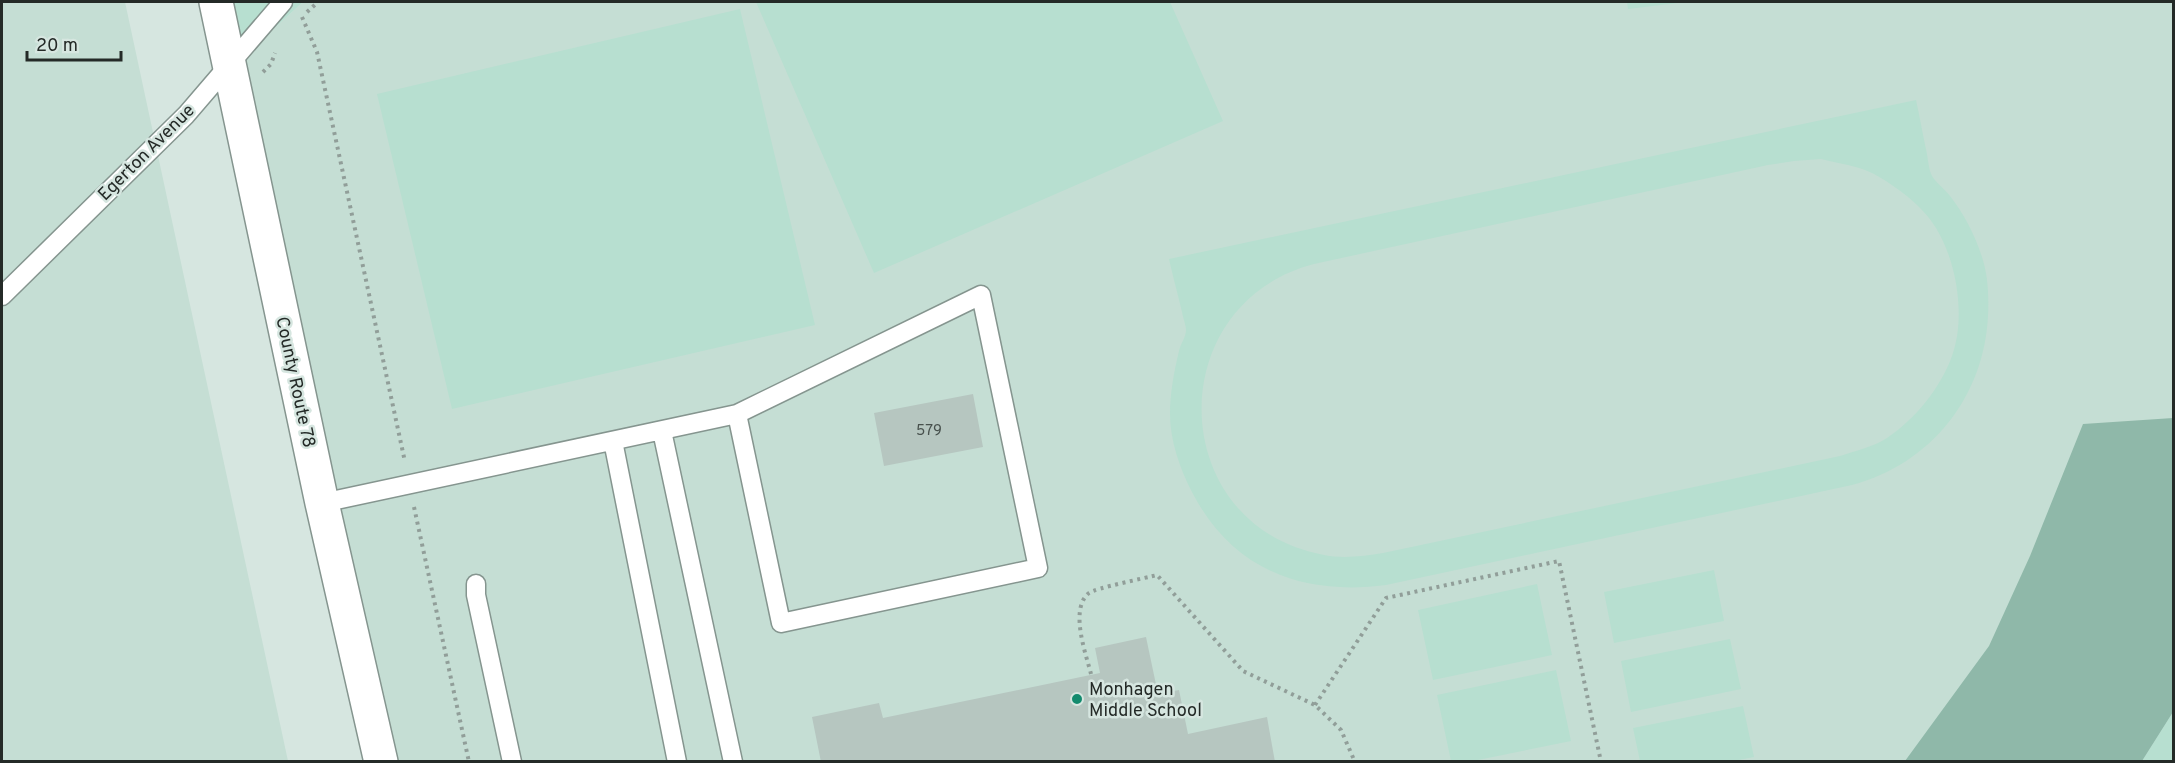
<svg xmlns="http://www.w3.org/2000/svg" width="2175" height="763" font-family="Overpass,sans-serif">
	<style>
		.built { fill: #c5ded4 }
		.green { fill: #b7dfd0; fill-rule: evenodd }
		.forest { fill: #8fb8a9 }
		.building { fill: #b6c6c0 }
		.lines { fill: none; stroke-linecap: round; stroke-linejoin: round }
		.lane-casing { stroke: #85958f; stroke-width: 21 }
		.secondary-casing { stroke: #85958f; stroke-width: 36 }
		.path { stroke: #919e99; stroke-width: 4; stroke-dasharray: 3 4.5; stroke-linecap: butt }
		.lane { stroke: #fff; stroke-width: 18 }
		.secondary { stroke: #fff; stroke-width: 33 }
		.poi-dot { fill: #138b6e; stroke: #d6e6e0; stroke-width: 2 }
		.labels { text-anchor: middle; stroke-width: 5; stroke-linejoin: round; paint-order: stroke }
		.number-label { font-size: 15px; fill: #48514d }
		.street-label { font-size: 18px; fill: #242a27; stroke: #d6e6e0 }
		.poi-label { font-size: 18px; fill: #242a27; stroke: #d6e6e0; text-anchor: start }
	</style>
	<rect width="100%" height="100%" fill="#d6e6e0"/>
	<path class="built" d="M 2,2 L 125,2 L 288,761 L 2,761 Z
		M 303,2 L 2173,2 L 2173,712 L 2142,762 L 380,761 L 234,65 Z"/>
	<path class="green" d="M 220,2 L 303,2 L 234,65 Z
		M 756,2 L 1170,2 L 1223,121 L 874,273 Z
		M 1627,2 L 1686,2 L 1628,9 Z
		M 740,9 L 815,325 L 452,409 L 377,94 Z
		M 1916,100 C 1920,118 1923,136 1927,154 C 1928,160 1929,170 1932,176 C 1936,183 1945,189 1950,196 C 1964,214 1975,235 1982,257 C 1988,275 1989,296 1988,316 C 1984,397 1931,464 1852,485 L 1386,585 C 1303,596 1232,570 1192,492 C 1180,469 1170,441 1170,414 C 1170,394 1174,371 1179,351 C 1180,345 1186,337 1186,330 C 1186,325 1183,318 1182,312 C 1178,295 1173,277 1169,259 ZM 1821,159 C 1837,163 1859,166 1874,174 C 1897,187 1922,205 1936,228 C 1957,262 1966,318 1952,356 C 1940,389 1915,419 1887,438 C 1873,447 1855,451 1840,456 L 1383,553 C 1364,556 1344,559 1324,555 C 1165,526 1160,304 1314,264 L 1768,165 L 1794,161 Z
		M 1714,570 L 1724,621 L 1614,643 L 1604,592 Z
		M 1537,584 L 1552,655 L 1433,680 L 1418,610 Z
		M 1730,639 L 1741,689 L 1631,712 L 1621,661 Z
		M 1556,670 L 1571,741 L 1473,761 L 1451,761 L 1437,695 Z
		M 1743,706 L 1754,757 L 1729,762 L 1640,761 L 1633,728 Z
		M 2173,712 L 2173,761 L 2142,761 Z"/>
	<path class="forest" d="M 2173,418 L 2173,712 L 2142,761 L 1905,761 L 1989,646 L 2030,556 L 2083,424 Z"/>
	<path class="building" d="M 973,394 L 983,447 L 884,466 L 874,413 Z
		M 1146,637 L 1158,694 L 1179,690 L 1188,734 L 1267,717 L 1275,762 L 821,762 L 812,717 L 879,703 L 883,718 L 1100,673 L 1095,648 Z"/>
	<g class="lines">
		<defs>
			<path id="lane" d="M 2,296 L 186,115 L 283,2
				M 662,431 L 733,762
				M 613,441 L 677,762
				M 322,503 L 737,414 L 981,295 L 1038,568 L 781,623 L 737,414
				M 476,584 L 476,595 L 512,762"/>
			<path id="secondary" d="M 216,2 L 322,503 L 381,762"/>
		</defs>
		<use href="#lane" class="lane-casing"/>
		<use href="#secondary" class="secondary-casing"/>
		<path class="path" d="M 307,12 L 318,2
			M 302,17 L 317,52 L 405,462
			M 263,72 L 271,64 L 275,53
			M 414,507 L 469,762
			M 1091,674 C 1086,654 1069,609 1089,593 C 1095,588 1146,578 1157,575 L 1243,671 L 1315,705 L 1341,730 L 1355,762
			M 1315,705 L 1386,598 L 1559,561 L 1601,762"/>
		<use href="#lane" class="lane"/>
		<use href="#secondary" class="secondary"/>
	</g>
	<circle class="poi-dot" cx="1077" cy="699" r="6"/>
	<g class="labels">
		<g class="number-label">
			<text x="929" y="435">579</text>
		</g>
		<g class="street-label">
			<text transform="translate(146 152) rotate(-45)" y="6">Egerton Avenue</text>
			<text transform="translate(296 382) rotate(78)" y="6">County Route 78</text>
		</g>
		<g class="poi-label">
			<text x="1089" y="695">Monhagen<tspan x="1089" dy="21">Middle School</tspan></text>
		</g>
	</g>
	<rect width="2175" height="763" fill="none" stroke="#242a27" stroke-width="6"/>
	<path d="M27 51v9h94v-9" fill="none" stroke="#242a27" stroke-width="3"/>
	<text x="36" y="51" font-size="18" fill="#242a27" stroke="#d6e6e0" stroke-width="4.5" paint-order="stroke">20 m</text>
</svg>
